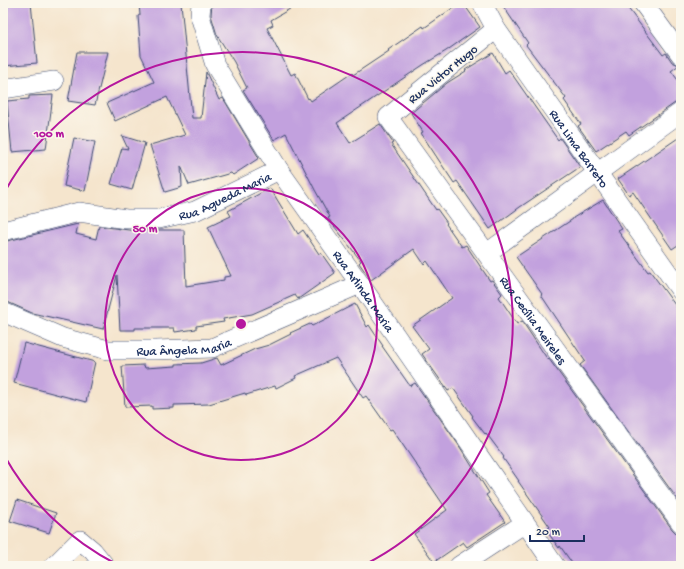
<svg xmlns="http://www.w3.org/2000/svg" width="684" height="569" font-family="'Gochi Hand',sans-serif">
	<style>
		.building { fill: #c2a1de }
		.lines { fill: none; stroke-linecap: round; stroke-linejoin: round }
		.minor-casing { stroke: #3c4a6f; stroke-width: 20 }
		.minor { stroke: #fff; stroke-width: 19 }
		.ring { fill: none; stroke: #b5179e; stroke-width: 2 }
		.labels { text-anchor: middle; stroke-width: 3; stroke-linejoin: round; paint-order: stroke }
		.street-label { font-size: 13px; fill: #1b2f5e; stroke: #fbf7ec }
		.centre { fill: #b5179e; stroke: #fbf7ec; stroke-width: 2 }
		.ring-label { font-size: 12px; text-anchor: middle; font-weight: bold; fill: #b5179e; stroke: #fbf7ec; stroke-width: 3; stroke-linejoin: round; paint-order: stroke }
	</style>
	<rect width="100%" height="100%" fill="#fbf7ec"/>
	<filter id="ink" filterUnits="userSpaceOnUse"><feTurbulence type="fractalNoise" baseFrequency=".025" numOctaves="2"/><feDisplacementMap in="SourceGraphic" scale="8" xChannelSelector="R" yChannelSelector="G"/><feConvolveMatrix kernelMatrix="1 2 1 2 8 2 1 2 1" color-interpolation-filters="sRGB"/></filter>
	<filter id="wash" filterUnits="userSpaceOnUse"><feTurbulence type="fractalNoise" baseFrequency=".012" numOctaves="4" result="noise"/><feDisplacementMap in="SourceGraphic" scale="16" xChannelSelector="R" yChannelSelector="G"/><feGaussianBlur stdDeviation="0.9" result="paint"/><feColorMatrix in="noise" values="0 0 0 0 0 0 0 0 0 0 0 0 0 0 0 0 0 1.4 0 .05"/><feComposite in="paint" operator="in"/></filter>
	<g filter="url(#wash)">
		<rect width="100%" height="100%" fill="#f5e5cd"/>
		<g id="blocks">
			<path class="building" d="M 3,3 L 31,3 L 37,63 L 3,66 Z
				M 139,3 L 181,3 L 192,118 L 201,118 L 206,72 L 219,100 L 223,98 L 259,158 L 233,175 L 231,173 L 189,185 L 181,166 L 182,187 L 165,192 L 150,145 L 185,135 L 167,97 L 115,121 L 107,103 L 154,82 L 141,55 L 138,16 L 140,15 Z
				M 212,3 L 300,3 L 271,20 L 273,25 L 267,28 L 291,75 L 295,73 L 308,99 L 309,98 L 311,101 L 352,73 L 353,75 L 389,51 L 388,50 L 423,26 L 424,28 L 460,3 L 463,3 L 480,27 L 446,51 L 423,65 L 337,123 L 350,143 L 380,124 L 393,143 L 391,144 L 436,210 L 437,209 L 447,223 L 446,224 L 462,247 L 466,245 L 490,281 L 492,280 L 502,294 L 499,297 L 517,324 L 522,321 L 548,360 L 549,359 L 672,529 L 676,533 L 681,534 L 681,566 L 574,566 L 560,546 L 559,548 L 546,530 L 550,527 L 518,481 L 519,481 L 503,458 L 504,457 L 486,433 L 485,434 L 472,417 L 473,416 L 453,388 L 448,391 L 422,354 L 429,349 L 412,326 L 452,298 L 427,261 L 424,264 L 414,249 L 371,280 L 359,263 L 361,261 L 328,218 L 330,217 L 315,190 L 286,133 L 274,140 L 243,90 L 247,88 L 234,62 L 217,35 L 211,15 Z
				M 501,3 L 624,3 L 663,55 L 666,53 L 672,62 L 679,65 L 671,71 L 681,84 L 681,101 L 675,103 L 629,135 L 626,131 L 596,151 L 578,126 L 581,124 L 564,100 L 566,98 L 526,45 L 528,43 Z
				M 77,52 L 108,52 L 95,105 L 68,101 Z
				M 493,53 L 505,73 L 509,70 L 558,140 L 560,138 L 580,167 L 520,207 L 490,229 L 457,181 L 454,183 L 438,159 L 421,133 L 423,132 L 411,113 L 447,83 L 466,71 L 465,70 Z
				M 53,95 L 46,149 L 12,152 L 7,101 L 29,99 L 29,96 Z
				M 122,136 L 145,143 L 132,190 L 111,184 L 122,148 L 128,149 Z
				M 681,136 L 681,243 L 672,249 L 633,192 L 629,195 L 618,179 Z
				M 74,138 L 95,142 L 85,191 L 64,186 Z
				M 270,188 L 298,234 L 303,230 L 319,254 L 321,253 L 335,273 L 298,299 L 295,295 L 252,314 L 223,319 L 224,322 L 196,326 L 196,329 L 175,332 L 174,328 L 135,328 L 135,330 L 120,330 L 117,275 L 103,329 L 32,313 L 3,300 L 3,242 L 78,224 L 76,234 L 96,239 L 99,226 L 136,231 L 136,230 L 184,230 L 186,286 L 224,280 L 224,277 L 231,276 L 208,227 L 231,216 L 228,211 Z
				M 603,200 L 622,229 L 618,231 L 648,272 L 650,271 L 681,313 L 681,504 L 580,365 L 585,361 L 541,295 L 542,294 L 516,257 L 573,219 L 573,218 Z
				M 355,304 L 367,327 L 369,325 L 383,346 L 382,346 L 410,386 L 415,383 L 458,444 L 489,493 L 486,495 L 505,522 L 467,547 L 463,542 L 434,562 L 414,534 L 447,510 L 392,429 L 390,430 L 366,396 L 363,398 L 336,358 L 295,376 L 296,378 L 276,388 L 275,386 L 246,395 L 245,393 L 209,404 L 174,405 L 174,408 L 152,409 L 152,406 L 125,407 L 122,366 L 144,365 L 145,368 L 176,366 L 176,364 L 201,363 L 217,358 L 221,365 L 255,349 L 269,345 L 291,334 L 290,333 L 310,324 L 312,326 Z
				M 24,343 L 95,362 L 86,402 L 14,383 Z
				M 17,500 L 56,513 L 49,533 L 10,521 Z"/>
		</g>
	</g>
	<g filter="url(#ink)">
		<use href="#blocks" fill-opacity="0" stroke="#3c4a6f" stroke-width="1"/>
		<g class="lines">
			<defs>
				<g id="minor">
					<path id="s1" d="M 201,3 L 200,16 L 215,65 L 279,170 L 360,284 L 555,566"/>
					<path id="s2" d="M 482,3 L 496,29 L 681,291"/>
					<path d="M 643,3 L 681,55"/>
					<path id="s3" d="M 496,29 L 388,117 L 681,523"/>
					<path d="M 3,89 L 54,81"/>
					<path id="s4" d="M 3,231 L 79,212 L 126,219 L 159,219 L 195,211 L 279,170"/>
					<path d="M 487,253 L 681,112"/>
					<path id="s5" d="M 3,312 L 63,338 L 108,350 L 156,350 L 212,348 L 360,284"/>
					<path d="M 53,566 L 56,564 L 80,540 L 93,551 L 105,566"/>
					<path d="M 459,566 L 525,523"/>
				</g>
			</defs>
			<use href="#minor" class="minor-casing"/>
			<use href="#minor" class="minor"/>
		</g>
	</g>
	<g class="ring">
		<circle cx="241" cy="324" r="136"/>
		<path d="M118 565A271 271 0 0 1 4 455M4 193A271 271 0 1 1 364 565"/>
	</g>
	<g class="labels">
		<g class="street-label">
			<text transform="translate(442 73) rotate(-39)" y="5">Rua Victor Hugo</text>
			<text dy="5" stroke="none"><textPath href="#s2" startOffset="175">Rua Lima Barreto</textPath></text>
			<text dy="5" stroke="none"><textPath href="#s4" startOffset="229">Rua Agueda Maria</textPath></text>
			<text dy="5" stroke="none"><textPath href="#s1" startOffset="335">Rua Arlinda Maria</textPath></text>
			<text dy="5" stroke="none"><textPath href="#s3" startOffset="389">Rua Cecília Meireles</textPath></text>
			<text dy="5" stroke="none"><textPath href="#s5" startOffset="188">Rua Ângela Maria</textPath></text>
		</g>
	</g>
	<circle cx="241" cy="324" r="6" class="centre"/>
	<g class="ring-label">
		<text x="49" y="137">100 m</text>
		<text x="145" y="232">50 m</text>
	</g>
	<rect width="684" height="569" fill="none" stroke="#fbf7ec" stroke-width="16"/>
	<path d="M530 535v6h54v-6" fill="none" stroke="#1b2f5e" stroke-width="2"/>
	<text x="536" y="535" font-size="12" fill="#1b2f5e" stroke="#fbf7ec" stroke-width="3" paint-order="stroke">20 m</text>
</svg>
